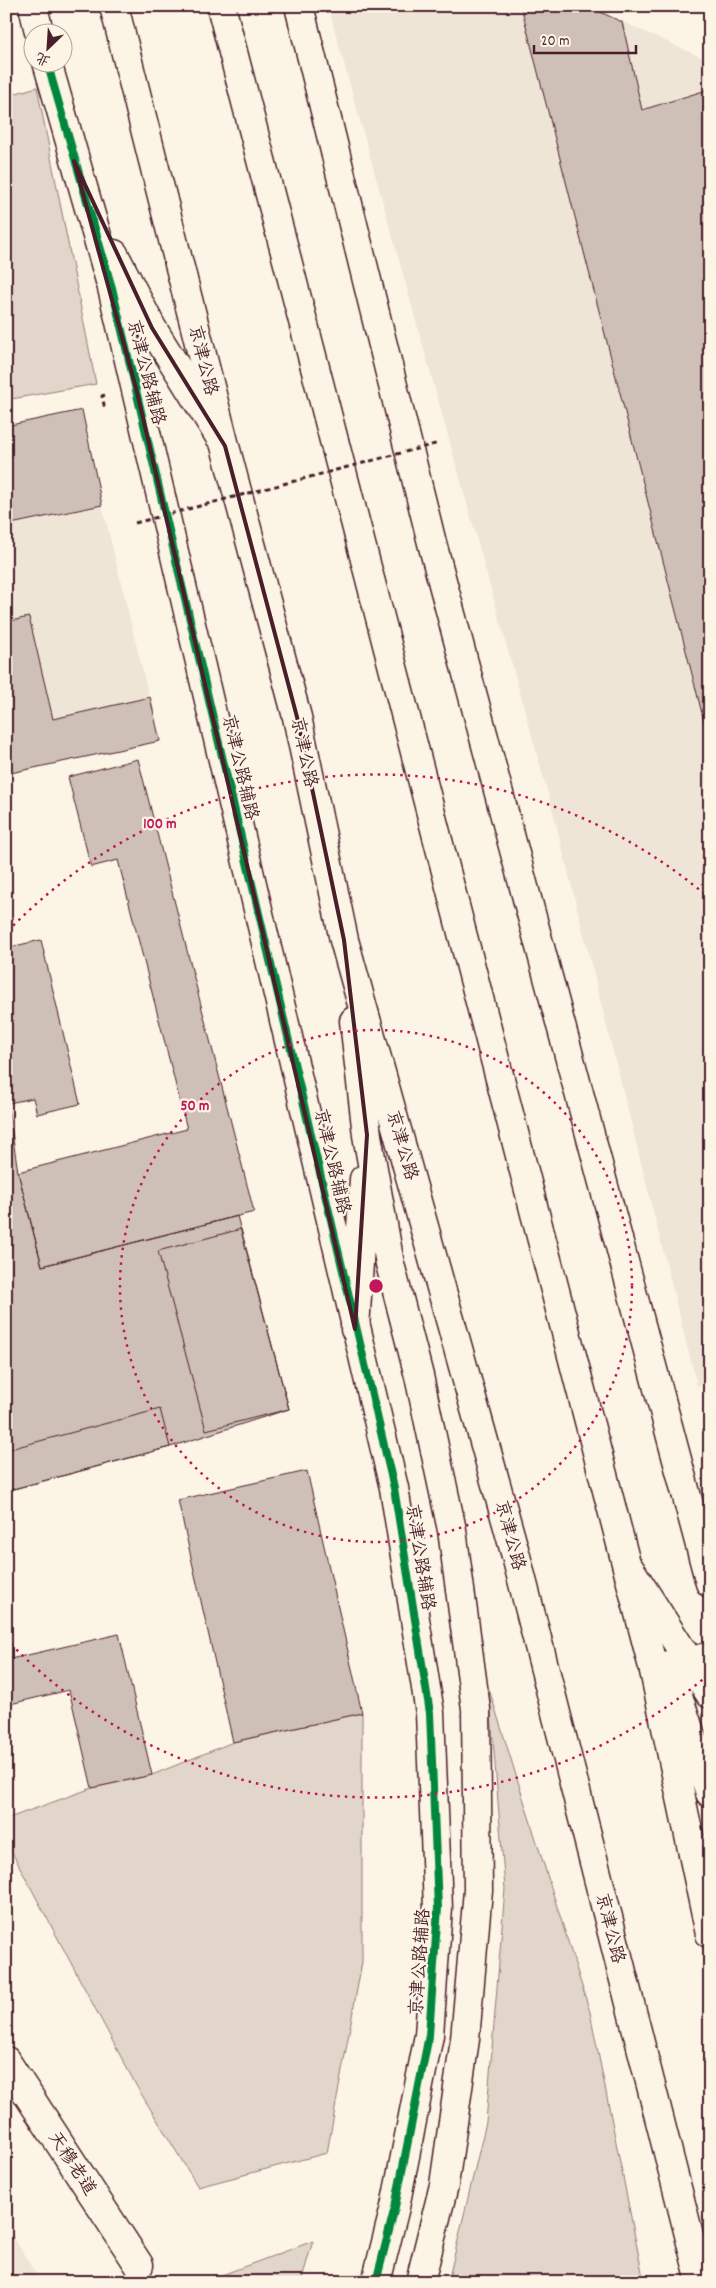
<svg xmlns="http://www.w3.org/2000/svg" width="716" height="2288" font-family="Dekko,'LXGW WenKai TC',sans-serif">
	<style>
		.built { fill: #eee5d7 }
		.green { fill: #e2d5ca; stroke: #967a7a }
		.building { fill: #cfc0b7; stroke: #4a1f2b }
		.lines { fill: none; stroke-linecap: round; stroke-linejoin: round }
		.minor-casing { stroke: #4a1f2b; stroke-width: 31 }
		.highway-casing { stroke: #4a1f2b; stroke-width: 31 }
		.path { stroke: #4a1f2b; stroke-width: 3; stroke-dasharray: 5 4; stroke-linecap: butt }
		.minor { stroke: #fcf5e5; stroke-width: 28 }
		.highway { stroke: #fcf5e5; stroke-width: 28 }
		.path-bridge { stroke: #4a1f2b; stroke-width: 3; stroke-dasharray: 5 4; stroke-linecap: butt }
		.cycleway-casing { stroke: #fcf5e5; stroke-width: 11 }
		.cycleway { stroke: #00873e; stroke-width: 8 }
		.marked { fill: none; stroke: #4a1f2b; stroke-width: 4; stroke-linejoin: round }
		.ring { fill: none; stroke: #c2185b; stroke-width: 2.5; stroke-dasharray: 2.5 5 }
		.labels { text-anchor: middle; stroke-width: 4.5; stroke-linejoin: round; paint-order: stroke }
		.street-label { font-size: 18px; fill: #4a1f2b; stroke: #fcf5e5 }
		.centre { fill: #c2185b; stroke: #fcf5e5; stroke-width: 2.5 }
		.ring-label { font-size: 15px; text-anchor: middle; font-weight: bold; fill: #c2185b; stroke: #fcf5e5; stroke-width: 4.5; stroke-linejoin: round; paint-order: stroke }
	</style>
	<rect width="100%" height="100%" fill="#fcf5e5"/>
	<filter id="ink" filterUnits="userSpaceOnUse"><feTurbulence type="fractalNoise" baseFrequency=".02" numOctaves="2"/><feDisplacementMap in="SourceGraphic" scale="10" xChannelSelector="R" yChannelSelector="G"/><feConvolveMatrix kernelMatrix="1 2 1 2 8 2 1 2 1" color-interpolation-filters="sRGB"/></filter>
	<g filter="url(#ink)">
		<path class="built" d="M 328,6 L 587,6 L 710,61 L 710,1383 L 697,1386 L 552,808 Z
			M 82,410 L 102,505 L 160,741 L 6,774 L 6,426 Z
			M 6,2225 L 36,2274 L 38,2282 L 6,2282 Z"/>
		<path class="green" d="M 37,87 L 96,384 L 6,400 L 6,96 Z
			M 489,1689 L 590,2012 L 644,2282 L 448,2282 L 486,2122 L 505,1889 Z
			M 362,1713 L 362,1962 L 327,2153 L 198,2187 L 137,2087 L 6,1841 L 6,1819 L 92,1788 L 152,1775 L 233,1742 Z
			M 313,2241 L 301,2282 L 203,2282 Z"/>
		<path class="building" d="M 521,6 L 587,6 L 622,22 L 642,110 L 710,89 L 710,724 L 705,725 Z
			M 82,410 L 102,505 L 6,525 L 6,426 Z
			M 29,617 L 53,719 L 150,697 L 160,741 L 6,774 L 6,622 Z
			M 138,759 L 254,1212 L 42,1266 L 18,1172 L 187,1129 L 118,860 L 91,867 L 68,777 Z
			M 6,908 L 11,938 L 6,939 Z
			M 41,940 L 80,1104 L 37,1114 L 33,1098 L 9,1103 L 6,1093 L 6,948 Z
			M 6,1093 L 18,1172 L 42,1266 L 237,1216 L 289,1409 L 170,1447 L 6,1491 Z
			M 241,1229 L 289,1409 L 206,1430 L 158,1251 Z
			M 160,1409 L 170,1447 L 6,1491 L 6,1450 Z
			M 307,1471 L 362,1713 L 233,1742 L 178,1500 Z
			M 119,1634 L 152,1775 L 92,1788 L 69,1690 L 6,1705 L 6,1660 Z"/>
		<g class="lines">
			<defs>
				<path id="minor" d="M 33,6 L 39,32
					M 299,6 L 432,543 L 710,1583
					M 47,62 L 112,288 L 394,1488 L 430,1713 L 438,1908 L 429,2035 L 395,2207 L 376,2282
					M 114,254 L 152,328 L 220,437
					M 630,1569 L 710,1694
					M 6,2061 L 139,2265"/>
				<path id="highway" d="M 114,6 L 225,446 L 297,717 L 344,940 L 516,1556 L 701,2282
					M 221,6 L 654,1671 L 710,1934
					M 354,1021 L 367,1135 L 390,1264 L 419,1376 L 452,1530 L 476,1709 L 478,1890 L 465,2039 L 444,2185 L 420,2282
					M 355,1329 L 364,1179
					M 668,1665 L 710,1793
					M 654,1671 L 710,1656"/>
			</defs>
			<use href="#minor" class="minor-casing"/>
			<use href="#highway" class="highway-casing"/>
			<path class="path" d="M 105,395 L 102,396 L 105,409"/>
			<use href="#minor" class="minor"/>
			<use href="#highway" class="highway"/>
			<path class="path-bridge" d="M 135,523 L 439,443"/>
			<defs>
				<path id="cycleway" d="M 47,62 L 112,288 L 394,1488 L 430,1713 L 438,1908 L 429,2035 L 395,2207 L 376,2282"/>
			</defs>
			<use href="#cycleway" class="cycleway-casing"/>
			<use href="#cycleway" class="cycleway"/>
		</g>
	</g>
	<path class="marked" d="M 74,161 L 152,328 L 225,446 L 297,717 L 344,940 L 367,1135 L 355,1329 L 136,388 Z"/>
	<g class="ring">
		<circle cx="376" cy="1286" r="256"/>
		<path d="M708 1675A511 511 0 0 1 8 1641M8 931A511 511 0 0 1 708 897"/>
	</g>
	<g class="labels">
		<g class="street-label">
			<text transform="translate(204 360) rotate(76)" y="6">京津公路</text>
			<text transform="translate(147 372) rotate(76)" y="6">京津公路辅路</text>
			<text transform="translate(305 752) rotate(78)" y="6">京津公路</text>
			<text transform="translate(241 767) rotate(77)" y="6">京津公路辅路</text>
			<text transform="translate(403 1145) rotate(74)" y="6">京津公路</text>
			<text transform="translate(333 1161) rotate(77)" y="6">京津公路辅路</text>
			<text transform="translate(511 1535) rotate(75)" y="6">京津公路</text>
			<text transform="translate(421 1557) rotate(81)" y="6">京津公路辅路</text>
			<text transform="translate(611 1928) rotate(76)" y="6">京津公路</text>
			<text transform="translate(419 1962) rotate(-86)" y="6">京津公路辅路</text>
			<text transform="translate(73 2163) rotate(57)" y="6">天穆老道</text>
		</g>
	</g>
	<circle cx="376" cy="1286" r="8" class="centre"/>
	<g class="ring-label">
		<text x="160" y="828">100 m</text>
		<text x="195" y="1110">50 m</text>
	</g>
	<rect width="716" height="2288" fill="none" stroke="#fcf5e5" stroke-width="25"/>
	<rect x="12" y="12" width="691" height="2263" fill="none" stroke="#4a1f2b" stroke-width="2" filter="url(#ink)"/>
	<g transform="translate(48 48) rotate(205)"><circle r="24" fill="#fcf5e5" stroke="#b59f9b"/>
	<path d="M0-4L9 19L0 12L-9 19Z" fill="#4a1f2b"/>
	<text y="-8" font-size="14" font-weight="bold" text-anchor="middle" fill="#4a1f2b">北</text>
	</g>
	<path d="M534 45v8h102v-8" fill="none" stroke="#4a1f2b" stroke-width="2.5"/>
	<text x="541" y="45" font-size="15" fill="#4a1f2b" stroke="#fcf5e5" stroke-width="4" paint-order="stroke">20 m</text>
</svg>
